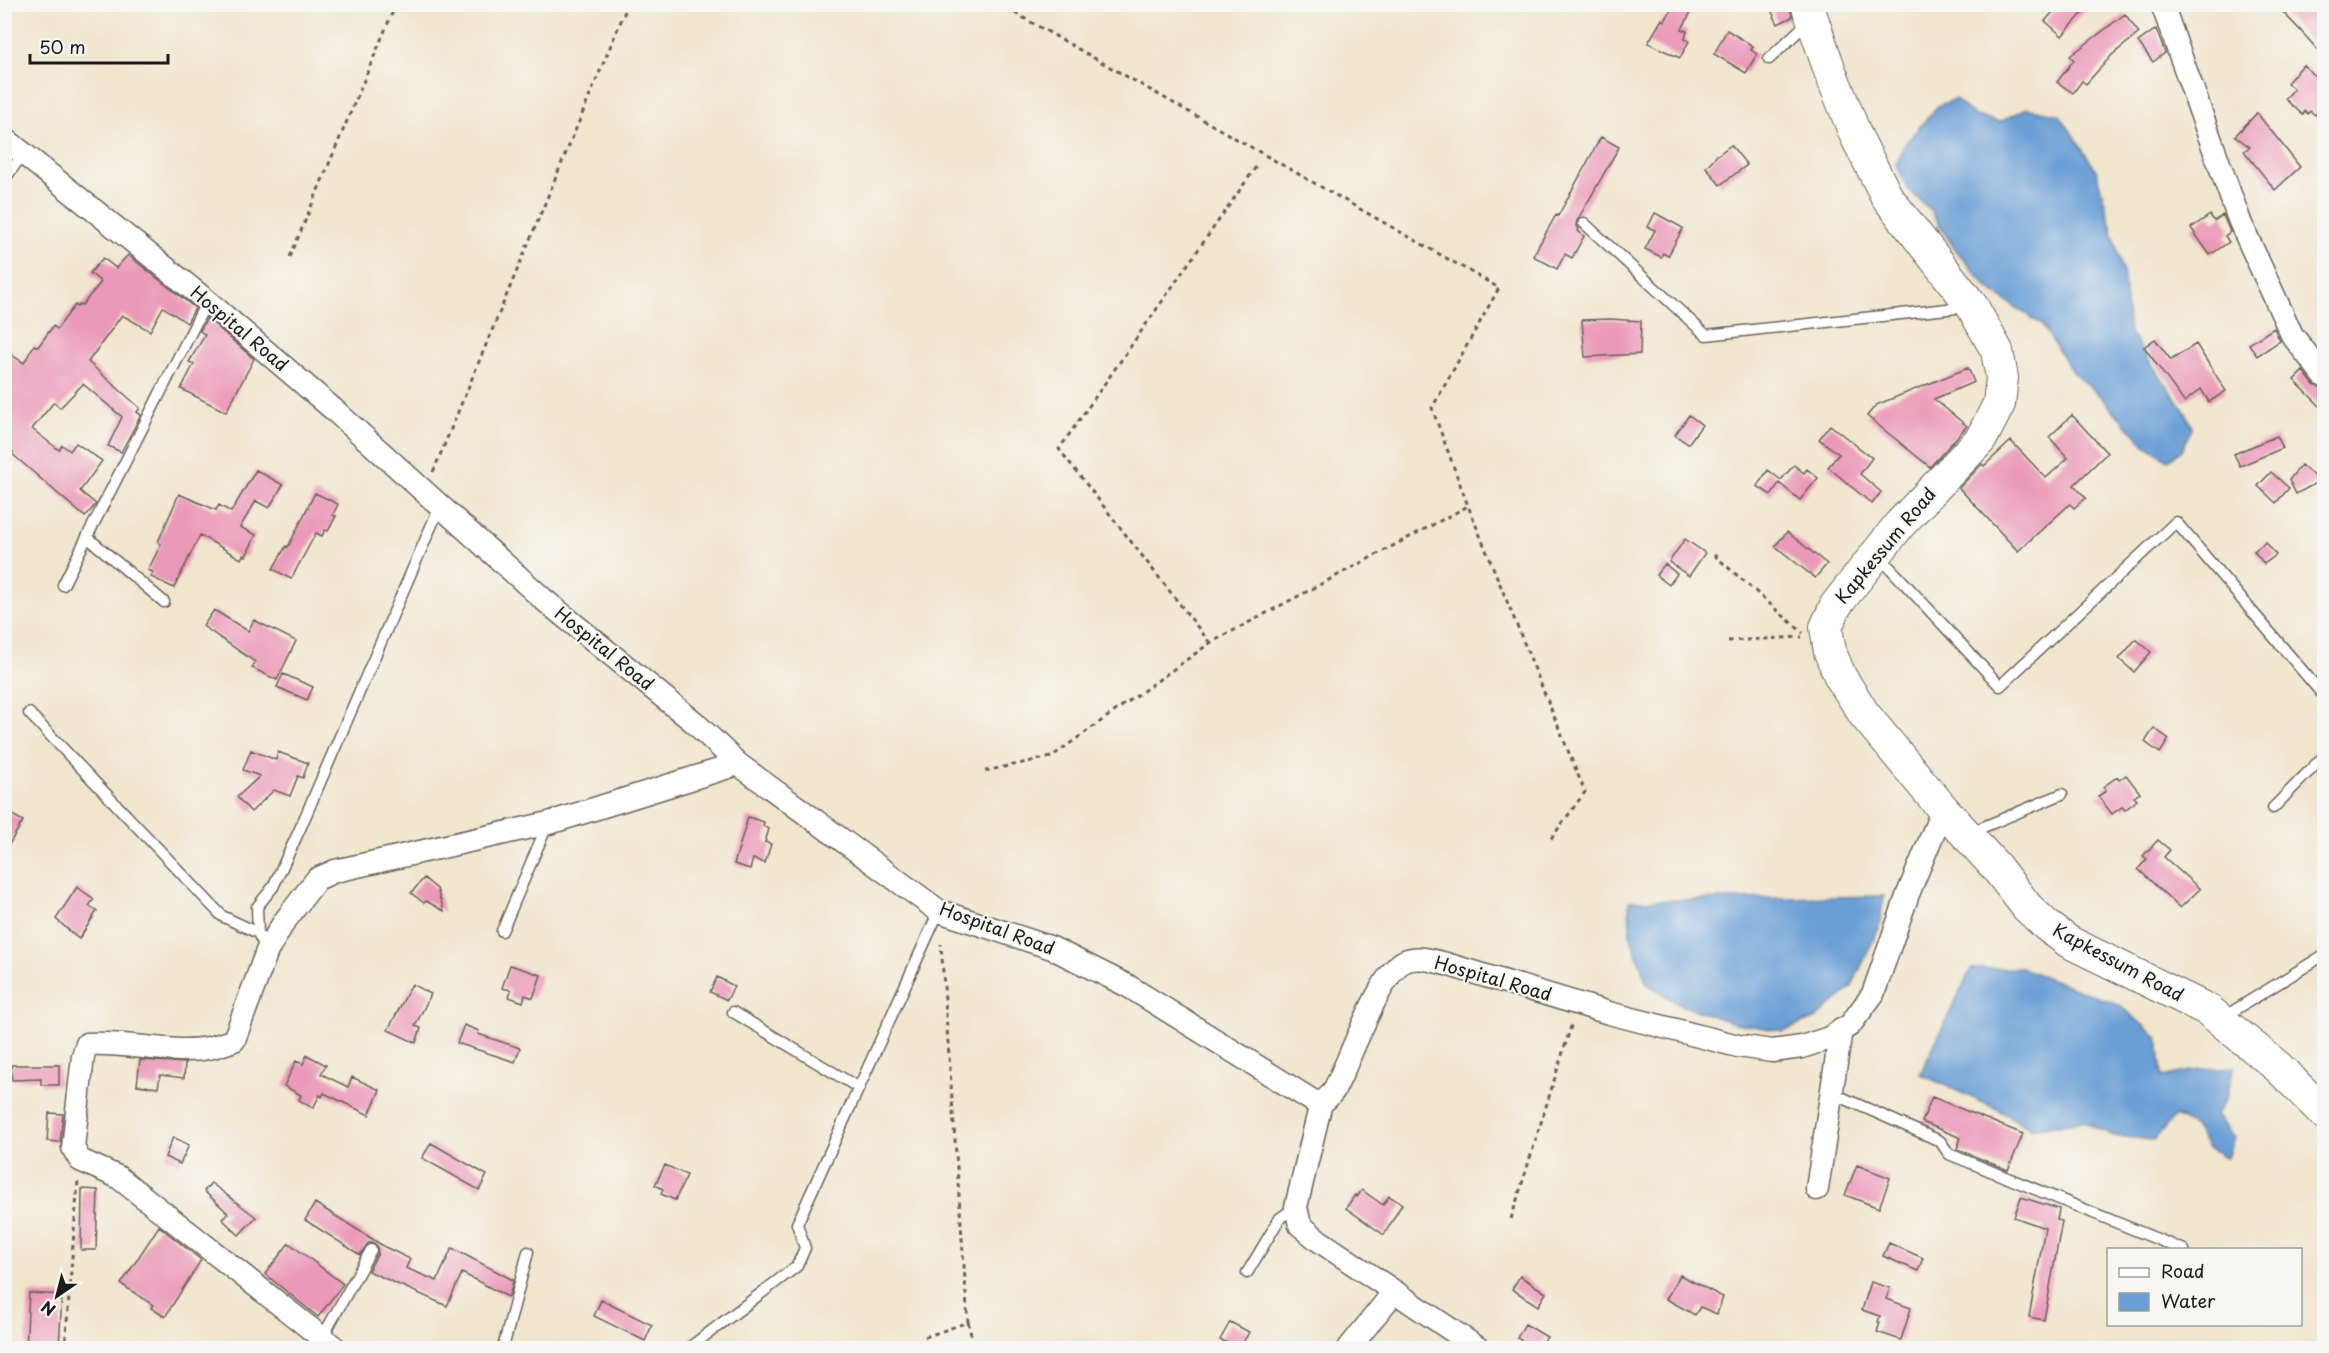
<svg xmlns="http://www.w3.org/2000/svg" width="2329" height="1353" font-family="'Playpen Sans',sans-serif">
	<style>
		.water { fill: #6a9fd6; stroke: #435e79; stroke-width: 1.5 }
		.building { fill: #eb99b8 }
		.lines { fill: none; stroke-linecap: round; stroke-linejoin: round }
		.lane-casing { stroke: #67625a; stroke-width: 13 }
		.street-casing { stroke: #67625a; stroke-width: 25 }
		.secondary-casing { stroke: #67625a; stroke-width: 34 }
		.path { stroke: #67625a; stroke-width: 3; stroke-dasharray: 4.5 4.5; stroke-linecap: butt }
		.lane { stroke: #fff; stroke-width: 10 }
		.street { stroke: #fff; stroke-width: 22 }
		.secondary { stroke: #fff; stroke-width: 32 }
		.labels { text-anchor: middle; stroke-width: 4.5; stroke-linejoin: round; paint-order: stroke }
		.street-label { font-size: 18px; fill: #1c1c1c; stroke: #f6f6f2 }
	</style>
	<rect width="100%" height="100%" fill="#f6f6f2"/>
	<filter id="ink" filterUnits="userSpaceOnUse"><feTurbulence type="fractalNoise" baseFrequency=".0167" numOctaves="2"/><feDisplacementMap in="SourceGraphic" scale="12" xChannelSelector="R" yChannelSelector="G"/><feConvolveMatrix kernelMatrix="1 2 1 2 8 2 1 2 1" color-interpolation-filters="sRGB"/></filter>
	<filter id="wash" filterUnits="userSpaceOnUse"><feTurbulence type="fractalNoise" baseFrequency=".008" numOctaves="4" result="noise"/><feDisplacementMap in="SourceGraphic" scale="24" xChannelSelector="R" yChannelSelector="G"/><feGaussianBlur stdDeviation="1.35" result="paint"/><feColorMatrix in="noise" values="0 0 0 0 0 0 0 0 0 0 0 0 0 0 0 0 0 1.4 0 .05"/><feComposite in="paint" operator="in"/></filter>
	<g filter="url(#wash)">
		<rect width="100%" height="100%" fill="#f1e5ce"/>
		<path class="water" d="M 1955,99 L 1975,116 L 2000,122 L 2027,108 L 2060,115 L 2096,170 L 2123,272 L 2129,332 L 2186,413 L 2192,427 L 2182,450 L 2168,460 L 2144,444 L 2100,396 L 2073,373 L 2042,325 L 1990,290 L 1954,248 L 1930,210 L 1908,189 L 1896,165 L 1904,145 L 1938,106 Z
			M 1884,896 L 1879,928 L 1851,988 L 1816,1018 L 1783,1031 L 1734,1023 L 1683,1006 L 1647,984 L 1630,935 L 1629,901 Z
			M 2022,968 L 2121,1006 L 2158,1038 L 2162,1077 L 2200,1069 L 2234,1067 L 2227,1096 L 2216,1115 L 2234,1138 L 2227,1158 L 2208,1148 L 2195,1127 L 2175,1116 L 2154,1140 L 2114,1136 L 2083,1121 L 2031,1129 L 1997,1109 L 1920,1074 L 1971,969 Z"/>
		<g id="blocks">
			<path class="building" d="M 1674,4 L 1695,4 L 1682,29 L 1687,31 L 1685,39 L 1689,41 L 1680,58 L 1648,43 L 1662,19 L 1665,21 Z
				M 1768,4 L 1790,4 L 1792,17 L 1778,24 Z
				M 2060,4 L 2091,4 L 2062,36 L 2045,21 Z
				M 2275,4 L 2325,4 L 2325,58 L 2300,30 Z
				M 2125,14 L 2139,33 L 2112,55 L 2086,84 L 2082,81 L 2073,93 L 2057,82 L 2074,60 L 2070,56 Z
				M 2156,29 L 2165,53 L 2153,62 L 2138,42 Z
				M 1727,30 L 1753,46 L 1751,50 L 1757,54 L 1746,73 L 1714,54 Z
				M 2303,65 L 2325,84 L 2325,105 L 2315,115 L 2310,111 L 2308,114 L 2305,111 L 2303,115 L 2285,99 L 2294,89 L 2287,83 Z
				M 2257,113 L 2300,167 L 2275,190 L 2244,151 L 2250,147 L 2235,136 Z
				M 1601,137 L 1619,147 L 1577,221 L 1576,226 L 1579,229 L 1578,231 L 1584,236 L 1572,258 L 1565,254 L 1557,269 L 1533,256 L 1556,215 L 1558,216 Z
				M 1731,145 L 1747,165 L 1720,185 L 1706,167 L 1716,156 Z
				M 1655,213 L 1683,228 L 1668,256 L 1663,253 L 1661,257 L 1645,249 L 1655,230 L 1648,227 Z
				M 2210,215 L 2214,221 L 2223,215 L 2230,232 L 2225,236 L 2229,242 L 2210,255 L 2191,228 Z
				M 128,255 L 195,308 L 187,323 L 163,307 L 150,331 L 122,315 L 88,362 L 140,408 L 137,412 L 141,415 L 121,452 L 108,446 L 122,417 L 83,384 L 60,408 L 54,402 L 32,429 L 59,450 L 62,445 L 70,451 L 76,443 L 102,461 L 80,491 L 96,504 L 85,517 L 11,453 L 13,452 L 4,445 L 4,350 L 24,363 L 34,345 L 38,347 L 53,326 L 57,329 L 75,305 L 77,307 L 80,304 L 82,305 L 101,282 L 90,273 L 103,258 L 116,268 Z
				M 207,318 L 254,359 L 226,412 L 181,389 L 194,364 L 189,362 L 205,335 L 200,331 Z
				M 1610,319 L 1641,321 L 1640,354 L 1585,357 L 1582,320 Z
				M 2274,328 L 2280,341 L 2257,356 L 2249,344 Z
				M 2155,339 L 2171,360 L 2196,344 L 2226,391 L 2209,402 L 2201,389 L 2184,402 L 2144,347 Z
				M 1968,368 L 1974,382 L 1934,399 L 1967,426 L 1930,467 L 1867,416 L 1876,405 Z
				M 2303,371 L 2314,385 L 2325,389 L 2325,411 L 2294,380 Z
				M 1689,415 L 1702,425 L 1688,444 L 1675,435 Z
				M 2072,415 L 2107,453 L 2074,485 L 2086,498 L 2074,508 L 2070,504 L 2018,551 L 1959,488 L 1982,464 L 1984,466 L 2011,441 L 2046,478 L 2068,458 L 2049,437 Z
				M 1830,425 L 1872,458 L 1860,474 L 1881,492 L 1872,504 L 1828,467 L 1839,454 L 1819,439 Z
				M 2277,436 L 2283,448 L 2240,466 L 2234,454 Z
				M 1794,465 L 1804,473 L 1807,469 L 1818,478 L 1800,500 L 1779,483 L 1771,495 L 1757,486 L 1768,470 L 1781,480 Z
				M 2301,465 L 2320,481 L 2296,494 L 2289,480 Z
				M 256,470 L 283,485 L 269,508 L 256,501 L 240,527 L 256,535 L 246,556 L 243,555 L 241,559 L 200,535 L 174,588 L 151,577 L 153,572 L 148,570 L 161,544 L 158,542 L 179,494 L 216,510 L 219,505 L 231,512 Z
				M 2271,472 L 2289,488 L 2276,503 L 2258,486 Z
				M 315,493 L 338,504 L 333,515 L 336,516 L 328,531 L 325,530 L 322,536 L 316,533 L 291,579 L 273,569 L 286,546 L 288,547 Z
				M 1787,532 L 1827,564 L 1815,578 L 1775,546 Z
				M 1685,539 L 1705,553 L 1689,576 L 1669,562 Z
				M 2266,542 L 2276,555 L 2264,564 L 2254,551 Z
				M 1665,564 L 1677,574 L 1669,585 L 1656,575 Z
				M 214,610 L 248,631 L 254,620 L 296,641 L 277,680 L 252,668 L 255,662 L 203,626 Z
				M 2136,639 L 2151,652 L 2134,672 L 2119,659 Z
				M 283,674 L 313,687 L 307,700 L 277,687 Z
				M 2154,728 L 2169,739 L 2160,753 L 2145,742 Z
				M 251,750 L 276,760 L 278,752 L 308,763 L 303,778 L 298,776 L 290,796 L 274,790 L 251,812 L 237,797 L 260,776 L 243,770 Z
				M 2126,775 L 2140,793 L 2134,797 L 2137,800 L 2125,810 L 2122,807 L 2112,814 L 2098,796 L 2106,791 L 2103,787 L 2117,777 L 2119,780 Z
				M 4,810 L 23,821 L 4,853 Z
				M 748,817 L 764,822 L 763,826 L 769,829 L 765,842 L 771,844 L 765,863 L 753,859 L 750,869 L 734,864 Z
				M 2158,840 L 2170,850 L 2164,857 L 2200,889 L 2180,908 L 2138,869 L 2147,859 L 2143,856 Z
				M 424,878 L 437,889 L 444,911 L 426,901 L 424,903 L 411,893 Z
				M 77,887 L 94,899 L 89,906 L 97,911 L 79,939 L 56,919 Z
				M 510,965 L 541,975 L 533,998 L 525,995 L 523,1002 L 509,997 L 511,990 L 502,988 Z
				M 717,977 L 734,986 L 727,1000 L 710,992 Z
				M 412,984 L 431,994 L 415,1026 L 421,1028 L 416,1043 L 388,1030 Z
				M 464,1025 L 479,1031 L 478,1034 L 520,1048 L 515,1062 L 457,1043 Z
				M 307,1055 L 326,1065 L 321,1074 L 348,1087 L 352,1077 L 380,1090 L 369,1115 L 324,1093 L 322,1097 L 320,1095 L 313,1108 L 299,1100 L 301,1095 L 284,1086 L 296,1061 L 303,1064 Z
				M 140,1060 L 185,1063 L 184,1078 L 160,1075 L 158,1088 L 137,1085 Z
				M 11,1065 L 59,1065 L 59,1085 L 41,1085 L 41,1079 L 12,1080 Z
				M 1932,1097 L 2023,1134 L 2008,1170 L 1957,1149 L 1961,1138 L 1922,1122 Z
				M 49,1113 L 63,1114 L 60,1142 L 47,1141 Z
				M 173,1137 L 189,1145 L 180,1164 L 165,1157 Z
				M 431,1143 L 487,1175 L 479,1190 L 422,1158 Z
				M 665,1165 L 687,1175 L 675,1200 L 661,1194 L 663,1189 L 655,1185 Z
				M 1857,1165 L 1890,1178 L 1879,1208 L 1845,1195 Z
				M 211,1183 L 256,1217 L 239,1235 L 222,1219 L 228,1213 L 204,1191 Z
				M 82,1189 L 98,1190 L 96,1250 L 81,1250 Z
				M 1362,1190 L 1383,1205 L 1389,1196 L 1402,1204 L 1384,1235 L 1346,1208 L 1355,1195 L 1357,1197 Z
				M 2021,1197 L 2059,1209 L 2057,1220 L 2062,1221 L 2044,1320 L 2029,1317 L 2045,1228 L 2014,1217 Z
				M 315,1203 L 385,1247 L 410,1259 L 406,1268 L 437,1281 L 452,1248 L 513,1280 L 510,1293 L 508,1297 L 462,1273 L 447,1306 L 368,1271 L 378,1253 L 377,1246 L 374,1243 L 368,1243 L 360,1255 L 305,1220 Z
				M 159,1226 L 201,1260 L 165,1317 L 151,1308 L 153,1305 L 121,1284 Z
				M 289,1243 L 343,1284 L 318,1317 L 265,1274 Z
				M 1889,1243 L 1923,1258 L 1918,1271 L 1883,1256 Z
				M 1680,1275 L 1723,1297 L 1717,1314 L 1700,1307 L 1695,1315 L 1666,1299 Z
				M 1520,1276 L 1546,1293 L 1538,1306 L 1512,1289 Z
				M 1871,1282 L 1890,1288 L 1886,1299 L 1911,1308 L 1901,1340 L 1877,1332 L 1880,1323 L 1878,1322 L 1880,1316 L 1862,1310 Z
				M 29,1293 L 62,1295 L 59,1348 L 26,1348 Z
				M 601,1300 L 652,1325 L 645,1341 L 594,1316 Z
				M 1230,1322 L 1249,1332 L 1240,1348 L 1220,1340 Z
				M 1525,1324 L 1547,1337 L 1539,1348 L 1535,1348 L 1517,1338 Z"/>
		</g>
	</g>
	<g filter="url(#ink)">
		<use href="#blocks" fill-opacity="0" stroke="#67625a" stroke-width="1.5"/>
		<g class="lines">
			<defs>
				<path id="lane" d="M 1769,59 L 1808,22
					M 4,180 L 23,154
					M 1584,223 L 1706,335 L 1966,307
					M 1879,556 L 2000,686 L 2176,522 L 2324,696
					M 63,585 L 87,537
					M 164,602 L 87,537 L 207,301
					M 29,713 L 222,916 L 258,933
					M 2273,808 L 2324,756
					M 1969,833 L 2062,794
					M 502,931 L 548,823
					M 267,951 L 258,933 L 257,907 L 273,887 L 299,831 L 440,506
					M 733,1012 L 859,1088
					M 2222,1018 L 2324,955
					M 1832,1093 L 1940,1141 L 1949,1154 L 2184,1250
					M 1247,1273 L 1280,1218 L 1296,1207
					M 322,1338 L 371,1250
					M 503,1348 L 528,1252
					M 689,1348 L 797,1266 L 805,1248 L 797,1224 L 939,911"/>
				<path id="street" d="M 2162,4 L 2240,222 L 2292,335 L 2324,376
					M 4,138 L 207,301 L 333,409 L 543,599 L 694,722 L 738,764 L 939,911 L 1052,948 L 1128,986 L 1313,1101 C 1324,1104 1327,1099 1334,1090 C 1349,1063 1380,971 1405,961 C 1418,955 1433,961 1446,964 L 1609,1013 L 1738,1046 L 1772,1051 L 1802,1047 L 1829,1038 L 1850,1025 L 1873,994 L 1908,894 L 1943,809
					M 1321,1103 L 1296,1207 L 1300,1225 L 1318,1240 L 1478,1348
					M 1817,1189 L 1841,1030
					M 335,1348 L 118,1177 L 80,1160 L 73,1148 L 83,1056 L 87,1044 C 126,1041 171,1055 208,1048 C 217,1046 226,1043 234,1040 L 267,951 L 284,922 L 317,879 L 335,871 L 549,823 L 738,764
					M 1349,1348 L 1394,1292"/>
				<path id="secondary" d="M 1807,4 L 1830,71 L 1856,136 L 1887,197 L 1972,306 L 1997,351 L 2002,378 L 1999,404 L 1981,439 L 1900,524 L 1836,605 L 1826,627 L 1830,652 L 1840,676 L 1864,714 L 1943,809 L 1996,867 L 2027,907 L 2046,925 L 2069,942 L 2208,1010 L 2278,1067 L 2324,1113"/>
			</defs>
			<use href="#lane" class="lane-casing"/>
			<use href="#street" class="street-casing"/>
			<use href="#secondary" class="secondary-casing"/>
			<path class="path" d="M 999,4 L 1499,288 L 1432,408 L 1468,506 L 1585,792 L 1550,840
				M 290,257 L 396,4
				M 433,472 L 628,4
				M 1714,555 L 1803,633
				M 1728,641 L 1802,637
				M 1210,643 L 1059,449 L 1258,164
				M 985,771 L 1051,757 L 1210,643 L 1468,506
				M 1511,1219 L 1572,1023
				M 968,1322 L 974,1348
				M 925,1337 L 968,1322 L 941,944
				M 65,1348 L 78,1180"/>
			<use href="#lane" class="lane"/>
			<use href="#street" class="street"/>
			<use href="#secondary" class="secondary"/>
		</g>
	</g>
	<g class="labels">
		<g class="street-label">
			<text transform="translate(239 329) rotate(40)" y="6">Hospital Road</text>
			<text transform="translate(1886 546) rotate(-50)" y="6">Kapkessum Road</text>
			<text transform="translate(604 649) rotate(39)" y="6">Hospital Road</text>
			<text transform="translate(997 929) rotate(20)" y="6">Hospital Road</text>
			<text transform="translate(2118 963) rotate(28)" y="6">Kapkessum Road</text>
			<text transform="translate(1493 979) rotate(16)" y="6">Hospital Road</text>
		</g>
	</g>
	<rect width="2329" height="1353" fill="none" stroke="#f6f6f2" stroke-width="24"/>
	<rect x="2107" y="1248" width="195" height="78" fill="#f6f6f2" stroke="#9f9f9c" stroke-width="1.5"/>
	<rect x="2119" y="1268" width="30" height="9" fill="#ffffff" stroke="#9f9f9c" stroke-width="1.5"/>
	<text x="2161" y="1278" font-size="18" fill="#1c1c1c">Road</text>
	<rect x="2119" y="1293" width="30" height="18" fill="#6a9fd6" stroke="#9f9f9c" stroke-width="1.5"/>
	<text x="2161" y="1308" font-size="18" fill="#1c1c1c">Water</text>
	<g transform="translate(57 1296) rotate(215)" stroke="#f6f6f2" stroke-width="4.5" paint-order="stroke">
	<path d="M0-4.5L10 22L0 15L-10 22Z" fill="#1c1c1c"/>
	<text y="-9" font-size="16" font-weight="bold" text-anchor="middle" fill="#1c1c1c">N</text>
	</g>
	<path d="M30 54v9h138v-9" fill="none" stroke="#1c1c1c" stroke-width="3"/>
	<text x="39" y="54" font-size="18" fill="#1c1c1c" stroke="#f6f6f2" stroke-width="4.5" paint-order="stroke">50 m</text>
</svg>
